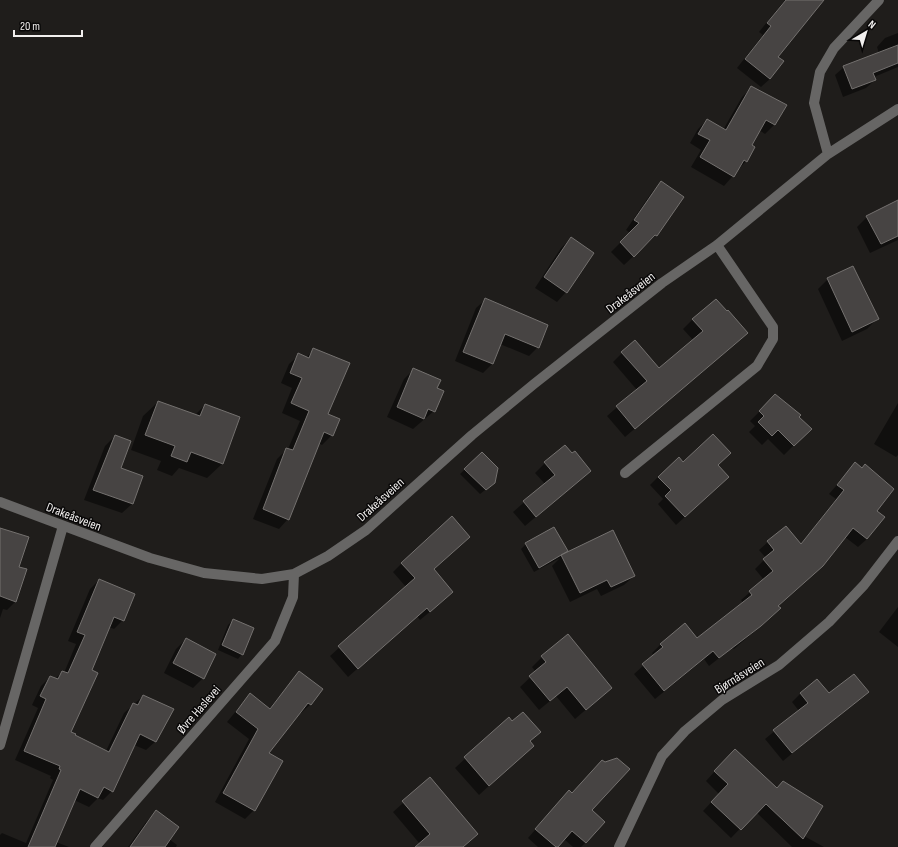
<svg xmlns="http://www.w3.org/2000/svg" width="898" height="847" font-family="'Sofia Sans Condensed',sans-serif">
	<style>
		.shadow { fill: #0007 }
		.building { fill: #474443; stroke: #74716f }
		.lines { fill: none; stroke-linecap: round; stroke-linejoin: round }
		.street { stroke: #676665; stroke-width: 10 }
		.labels { text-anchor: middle; stroke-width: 3; stroke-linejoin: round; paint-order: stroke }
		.street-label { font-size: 13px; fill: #f1efee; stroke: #080707 }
	</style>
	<rect width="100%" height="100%" fill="#1f1d1b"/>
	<path class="shadow" d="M 785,0 L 823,0 L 777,57 L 770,79 L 761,87 L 737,68 L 763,35 L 759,32 Z
		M 898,33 L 898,67 L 874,77 L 875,80 L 866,88 L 843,97 L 835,75 L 844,67 L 879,53 L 877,47 L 885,38 Z
		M 752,87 L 775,124 L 765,134 L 759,130 L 750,146 L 746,161 L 724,186 L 691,167 L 701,150 L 690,143 L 698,129 L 707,120 L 723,130 L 742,97 Z
		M 661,183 L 656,235 L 624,265 L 611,252 L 630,233 L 626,230 L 652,192 Z
		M 898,201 L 898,240 L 870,253 L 857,227 L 867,217 Z
		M 571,238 L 566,292 L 557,302 L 535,288 L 561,248 Z
		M 828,279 L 877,319 L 867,329 L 842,341 L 818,289 Z
		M 485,300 L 538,347 L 529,356 L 500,344 L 492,364 L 483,373 L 455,361 L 476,308 Z
		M 693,319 L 747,333 L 625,437 L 607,416 L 637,390 L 613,362 L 622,353 L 659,369 L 693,340 L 683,329 Z
		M 314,349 L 332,435 L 322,445 L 318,443 L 288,519 L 279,529 L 253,519 L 277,459 L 287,449 L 288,449 L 300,421 L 282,413 L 292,388 L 281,383 L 289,364 L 299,355 L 306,358 Z
		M 414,369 L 436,389 L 434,411 L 413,429 L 387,417 L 404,379 Z
		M 775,396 L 810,429 L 784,455 L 768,439 L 762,445 L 749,432 L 755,426 L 750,421 Z
		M 158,402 L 195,415 L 205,405 L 239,418 L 222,464 L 207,478 L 179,468 L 172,476 L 157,470 L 161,461 L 131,450 L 143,416 Z
		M 898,403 L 898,455 L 896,457 L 874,444 Z
		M 115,436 L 120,469 L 132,504 L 122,513 L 84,500 L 105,446 Z
		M 482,453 L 489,487 L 480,494 L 460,474 Z
		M 545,463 L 590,471 L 525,526 L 513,512 L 545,484 L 535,473 Z
		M 683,463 L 717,465 L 720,485 L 676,525 L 658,504 L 663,499 L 650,485 L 658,477 Z
		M 855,464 L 876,511 L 867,539 L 858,547 L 845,537 L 802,585 L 778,606 L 771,617 L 734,649 L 732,648 L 709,666 L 704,659 L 655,699 L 634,674 L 654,656 L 652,653 L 661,644 L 697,640 L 743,603 L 741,600 L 764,580 L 755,569 L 766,558 L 759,550 L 768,542 L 800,545 L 836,499 L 829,494 Z
		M 0,531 L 18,568 L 16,601 L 7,610 L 3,609 L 0,618 Z
		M 526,544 L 567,551 L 563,555 L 634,576 L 624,585 L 601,596 L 597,589 L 570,602 L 552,566 L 560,558 L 534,572 L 521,549 Z
		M 402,563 L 433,569 L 443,601 L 420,620 L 417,616 L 348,677 L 330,656 L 406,587 L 393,572 Z
		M 99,580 L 123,620 L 114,629 L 109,627 L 91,671 L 70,732 L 106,751 L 124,713 L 143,696 L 156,741 L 146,750 L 134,745 L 112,791 L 103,800 L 98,798 L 89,807 L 74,800 L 56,842 L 69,847 L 0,847 L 0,835 L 2,833 L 26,843 L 53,780 L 50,778 L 51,776 L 15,760 L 38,708 L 32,705 L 41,686 L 50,677 L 55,679 L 62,672 L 64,673 L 76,644 L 68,641 L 90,589 Z
		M 898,607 L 898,647 L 879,632 Z
		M 233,620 L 242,654 L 238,659 L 218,650 L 228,625 Z
		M 186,639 L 215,654 L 203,678 L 193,688 L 164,673 L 176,649 Z
		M 542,657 L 611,688 L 575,719 L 556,696 L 539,710 L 520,687 L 536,672 L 532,667 Z
		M 299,672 L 311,704 L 301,713 L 299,712 L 267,754 L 254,810 L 245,819 L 215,802 L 249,739 L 227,722 L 250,694 L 269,709 Z
		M 867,692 L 783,761 L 765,739 L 799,711 L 792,702 L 801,693 L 829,694 Z
		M 509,718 L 512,722 L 539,732 L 529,742 L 523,755 L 479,795 L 455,768 Z
		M 726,759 L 777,790 L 804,836 L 824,847 L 792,847 L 756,812 L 731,838 L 703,811 L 719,794 L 706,781 Z
		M 430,779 L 477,834 L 463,847 L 416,847 L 420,844 L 393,812 Z
		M 561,800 L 591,810 L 586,842 L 581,847 L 573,847 L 564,839 L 556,847 L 538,847 L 528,838 Z
		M 156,812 L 169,839 L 177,845 L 176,847 L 128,847 L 146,822 Z"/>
	<path class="building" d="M 786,0 L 824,0 L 778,57 L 784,61 L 770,79 L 745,59 L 771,26 L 767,23 Z
		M 898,45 L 898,63 L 873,73 L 876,80 L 852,89 L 843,66 Z
		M 751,86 L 787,105 L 775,125 L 766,120 L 752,145 L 755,147 L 747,162 L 744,160 L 734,177 L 700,157 L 710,140 L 698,134 L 707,119 L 726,130 Z
		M 661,181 L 684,197 L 657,236 L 655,235 L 634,257 L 620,242 L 639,223 L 634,220 Z
		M 898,200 L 898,236 L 881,244 L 866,216 Z
		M 571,237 L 594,253 L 567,293 L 544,277 Z
		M 853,266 L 879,319 L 852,332 L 827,278 Z
		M 485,298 L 548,325 L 539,348 L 505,334 L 493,364 L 463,352 Z
		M 716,299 L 727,311 L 728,310 L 748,333 L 635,429 L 616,406 L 647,381 L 621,352 L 635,340 L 659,368 L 703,331 L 692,319 Z
		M 313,348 L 350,363 L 328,414 L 340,419 L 333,436 L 324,432 L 289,520 L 263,509 L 286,448 L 293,450 L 309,411 L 291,403 L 302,378 L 290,373 L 298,353 L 309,358 Z
		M 413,368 L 441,380 L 437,388 L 444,391 L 435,412 L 428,409 L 424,419 L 397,407 Z
		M 775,394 L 801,415 L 799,417 L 812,429 L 794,446 L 778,430 L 772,436 L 758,422 L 764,416 L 759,411 Z
		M 158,401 L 200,416 L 205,404 L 240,417 L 223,464 L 191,452 L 187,462 L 171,456 L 175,446 L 145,435 Z
		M 713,434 L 731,453 L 718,465 L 729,477 L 685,517 L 665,496 L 671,490 L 658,477 L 679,457 L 683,462 Z
		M 115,435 L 131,441 L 121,468 L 143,476 L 133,504 L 93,490 Z
		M 565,445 L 572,453 L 575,451 L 591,471 L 536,517 L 523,501 L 555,475 L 544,462 Z
		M 482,452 L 498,468 L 495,483 L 486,490 L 464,469 Z
		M 855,462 L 862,468 L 865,464 L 894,489 L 877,511 L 885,517 L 867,539 L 853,528 L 823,566 L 778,606 L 781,608 L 761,626 L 719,658 L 713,651 L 664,691 L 642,664 L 663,647 L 660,644 L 685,623 L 697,638 L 752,595 L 749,591 L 773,571 L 763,559 L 774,550 L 767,541 L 786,526 L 801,544 L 844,490 L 837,485 Z
		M 452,516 L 470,537 L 434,569 L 453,592 L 430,612 L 427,608 L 358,669 L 338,646 L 415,578 L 401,563 Z
		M 554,527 L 568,551 L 539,568 L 525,543 Z
		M 0,528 L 29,537 L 19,567 L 27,569 L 16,602 L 0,596 Z
		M 613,530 L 635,576 L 611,587 L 607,580 L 580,593 L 561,555 Z
		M 99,579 L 135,594 L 124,621 L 114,617 L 92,670 L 98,673 L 71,732 L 76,734 L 75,735 L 109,752 L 133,703 L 138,705 L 143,695 L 174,709 L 156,742 L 140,734 L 113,792 L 104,787 L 98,798 L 80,789 L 55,847 L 28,847 L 61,770 L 59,769 L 60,766 L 24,751 L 46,699 L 40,696 L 50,676 L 58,679 L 62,671 L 68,673 L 85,635 L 77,632 Z
		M 233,619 L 254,628 L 243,655 L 222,645 Z
		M 568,634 L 612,688 L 586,710 L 567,687 L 550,701 L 529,676 L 546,662 L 541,656 Z
		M 186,638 L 216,654 L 204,679 L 173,663 Z
		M 299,671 L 323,689 L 311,705 L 308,703 L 269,753 L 283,761 L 255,811 L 223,793 L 258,729 L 236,712 L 250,693 L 270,709 Z
		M 854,674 L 869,692 L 792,753 L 773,730 L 808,703 L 800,693 L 817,679 L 829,693 Z
		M 523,712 L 541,732 L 530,741 L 534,746 L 489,786 L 464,757 L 509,717 L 512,721 Z
		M 735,749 L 777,788 L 783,781 L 823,806 L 803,839 L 766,804 L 741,830 L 711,802 L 728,784 L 714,771 Z
		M 617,758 L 630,769 L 592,810 L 605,822 L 586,843 L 572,831 L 558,847 L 556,847 L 535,829 L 569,790 L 572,793 L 602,760 L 605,762 Z
		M 430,777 L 478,834 L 463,847 L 415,847 L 430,834 L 402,801 Z
		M 156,810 L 179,827 L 165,847 L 130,847 Z"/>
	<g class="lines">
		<path class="street" d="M 828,154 L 814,103 L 820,72 L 834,48 L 879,0
			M 625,473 L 757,366 L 773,339 L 773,327 L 717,245
			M 0,502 L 150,558 L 204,573 L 262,579 L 294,574 L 328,556 L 366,530 L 472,435 L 534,384 L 662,283 L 717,245 L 828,154 L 898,109
			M 0,745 L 63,526
			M 95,847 L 275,641 L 293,597 L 294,574
			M 619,847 L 662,756 L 685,731 L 722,700 L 779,665 L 829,622 L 864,585 L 898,541"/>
	</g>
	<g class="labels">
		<g class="street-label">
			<text transform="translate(630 292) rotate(-38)" y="5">Drakeåsveien</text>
			<text transform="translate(380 499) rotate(-42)" y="5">Drakeåsveien</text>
			<text transform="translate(74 516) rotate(21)" y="5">Drakeåsveien</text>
			<text transform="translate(739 675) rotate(-32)" y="5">Bjørnåsveien</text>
			<text transform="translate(198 709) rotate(-49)" y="5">Øvre Haslevei</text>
		</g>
	</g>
	<g transform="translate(866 32) rotate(38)" stroke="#080707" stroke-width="3" paint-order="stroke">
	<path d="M0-3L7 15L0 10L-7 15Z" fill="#f1efee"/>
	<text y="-6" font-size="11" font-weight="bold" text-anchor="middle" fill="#f1efee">N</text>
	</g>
	<path d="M14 30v6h68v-6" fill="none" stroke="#f1efee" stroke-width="2"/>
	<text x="20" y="30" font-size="12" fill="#f1efee" stroke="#080707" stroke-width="3" paint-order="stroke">20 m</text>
</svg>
